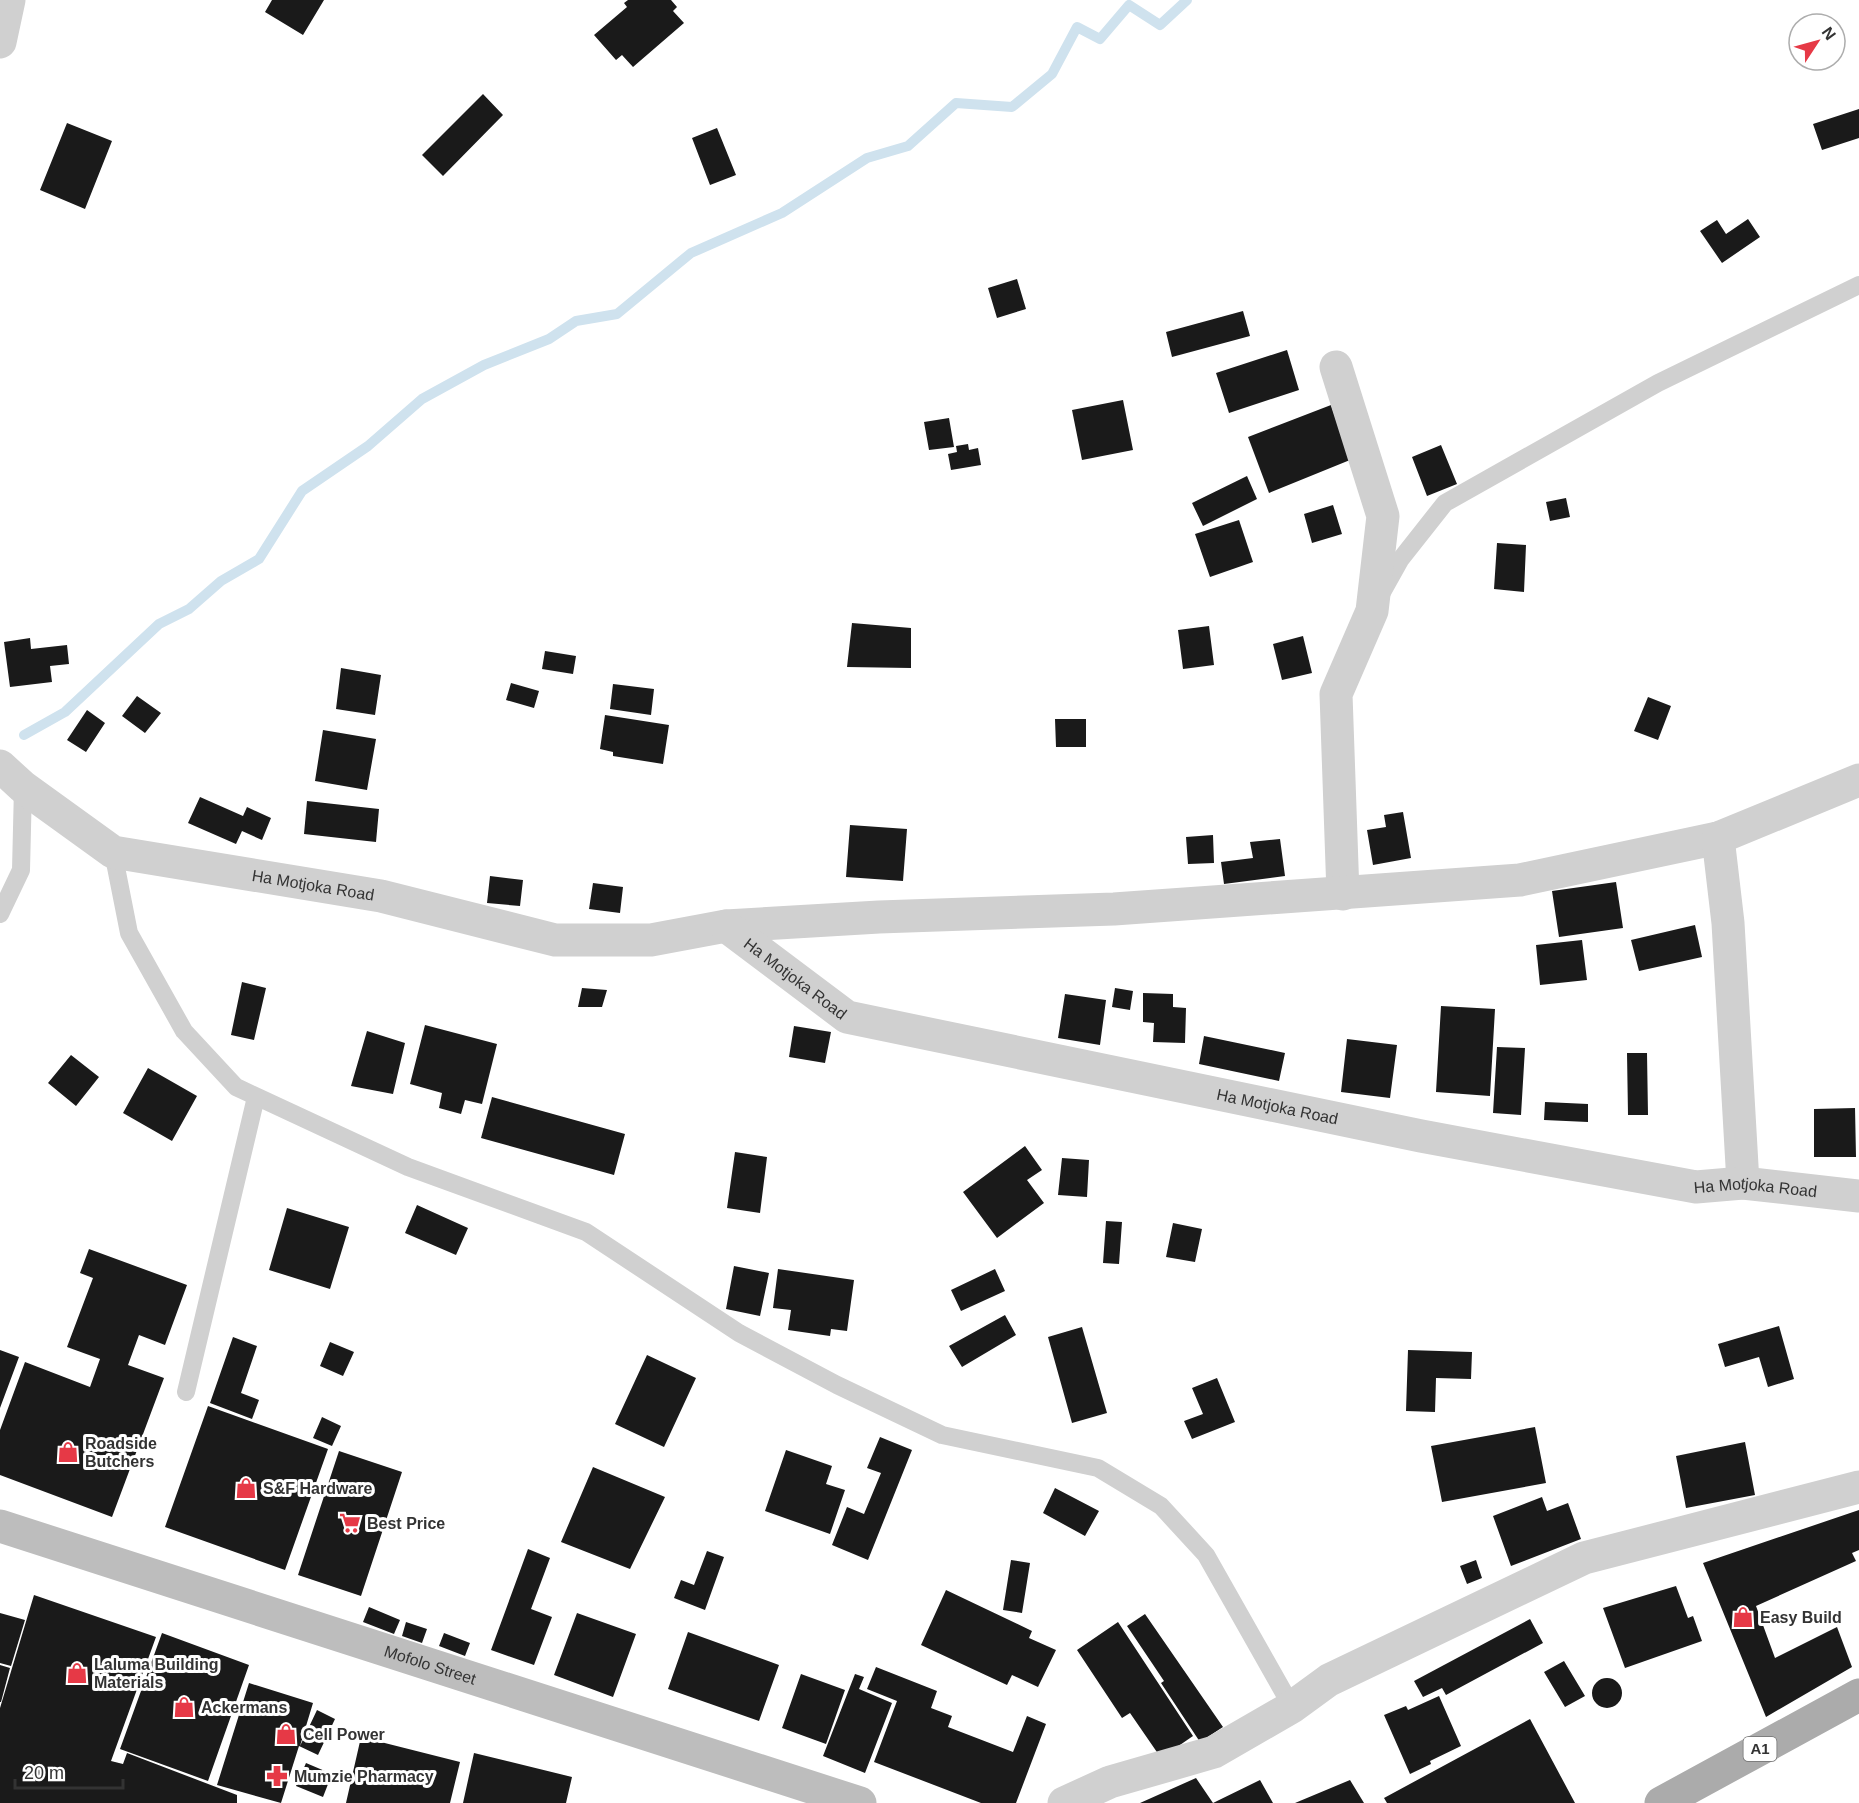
<svg xmlns="http://www.w3.org/2000/svg" width="1859" height="1803" font-family="Helvetica,sans-serif">
	<style>
		.lines { fill: none; stroke-linecap: round; stroke-linejoin: round }
		.stream { stroke: #cfe2ee; stroke-width: 10 }
		.building { fill: #1a1a1a }
		.lane { stroke: #d0d0d0; stroke-width: 18 }
		.street { stroke: #d0d0d0; stroke-width: 33 }
		.secondary { stroke: #bdbdbd; stroke-width: 33 }
		.primary { stroke: #ababab; stroke-width: 33 }
		.labels { text-anchor: middle; stroke-width: 6; stroke-linejoin: round; paint-order: stroke }
		.shield { fill: #fff; stroke: #707070; stroke-width: 1.5 }
		.shield-label { font-size: 15px; font-weight: bold; fill: #333 }
		.street-label { font-size: 16px; fill: #333; stroke: #fff }
		.poi-label { font-size: 16px; font-weight: bold; fill: #333; stroke: #fff; text-anchor: start }
	</style>
	<rect width="100%" height="100%" fill="#fff"/>
	<g class="lines">
		<path class="stream" d="M 24,735 L 65,712 L 159,624 L 189,609 L 221,581 L 259,559 L 302,491 L 368,446 L 422,399 L 484,365 L 549,339 L 576,321 L 617,314 L 691,253 L 782,213 L 867,158 L 908,146 L 956,103 L 1012,107 L 1052,74 L 1077,27 L 1100,39 L 1129,5 L 1160,25 L 1187,0"/>
	</g>
	<path class="building" d="M 272,0 L 324,0 L 303,35 L 265,12 Z
		M 628,0 L 671,0 L 677,7 L 673,11 L 684,23 L 633,67 L 622,55 L 616,60 L 594,35 L 627,7 L 624,3 Z
		M 483,94 L 503,115 L 443,176 L 422,155 Z
		M 1859,109 L 1859,138 L 1822,150 L 1813,124 Z
		M 67,123 L 112,141 L 85,209 L 40,190 Z
		M 717,128 L 736,175 L 710,185 L 692,138 Z
		M 1748,219 L 1760,237 L 1722,263 L 1700,231 L 1717,220 L 1726,234 Z
		M 1017,279 L 1026,309 L 997,318 L 988,288 Z
		M 1243,311 L 1250,336 L 1172,357 L 1166,332 Z
		M 1287,350 L 1299,390 L 1229,413 L 1216,373 Z
		M 1123,400 L 1133,450 L 1082,460 L 1072,410 Z
		M 1331,405 L 1350,460 L 1269,493 L 1248,437 Z
		M 949,418 L 954,447 L 929,450 L 924,422 Z
		M 968,444 L 969,450 L 978,448 L 981,465 L 951,470 L 948,454 L 957,452 L 956,446 Z
		M 1441,445 L 1457,484 L 1427,496 L 1412,457 Z
		M 1247,476 L 1257,499 L 1203,526 L 1192,503 Z
		M 1566,498 L 1570,517 L 1550,521 L 1546,502 Z
		M 1333,505 L 1342,534 L 1312,543 L 1304,514 Z
		M 1239,520 L 1253,562 L 1210,577 L 1195,534 Z
		M 1497,543 L 1526,545 L 1524,592 L 1494,589 Z
		M 852,623 L 911,628 L 911,668 L 847,667 Z
		M 1209,626 L 1214,665 L 1183,669 L 1178,630 Z
		M 1303,636 L 1312,673 L 1282,680 L 1273,644 Z
		M 30,638 L 31,649 L 67,645 L 69,664 L 50,666 L 52,682 L 10,687 L 4,642 Z
		M 545,651 L 576,656 L 573,674 L 542,669 Z
		M 341,668 L 381,675 L 375,715 L 336,709 Z
		M 511,683 L 539,691 L 534,708 L 506,700 Z
		M 613,684 L 654,689 L 651,715 L 610,709 Z
		M 137,696 L 161,713 L 145,733 L 122,716 Z
		M 1648,697 L 1671,706 L 1658,740 L 1634,731 Z
		M 87,710 L 105,723 L 86,752 L 67,740 Z
		M 605,715 L 669,725 L 663,764 L 613,756 L 613,752 L 600,749 Z
		M 1055,719 L 1086,719 L 1086,747 L 1056,747 Z
		M 323,730 L 376,739 L 367,790 L 315,781 Z
		M 200,797 L 243,816 L 247,807 L 271,818 L 262,840 L 242,831 L 236,844 L 188,823 Z
		M 307,801 L 379,809 L 376,842 L 304,834 Z
		M 1403,812 L 1411,858 L 1373,865 L 1367,830 L 1386,827 L 1384,815 Z
		M 850,825 L 907,829 L 903,881 L 846,877 Z
		M 1213,835 L 1214,863 L 1188,864 L 1186,837 Z
		M 1280,839 L 1285,876 L 1224,884 L 1221,862 L 1253,858 L 1250,842 Z
		M 490,876 L 523,880 L 520,906 L 487,903 Z
		M 1616,882 L 1623,928 L 1559,937 L 1552,891 Z
		M 593,883 L 623,887 L 620,913 L 589,909 Z
		M 1695,925 L 1702,957 L 1639,971 L 1631,940 Z
		M 1582,940 L 1587,980 L 1540,985 L 1536,945 Z
		M 242,982 L 266,988 L 254,1040 L 231,1035 Z
		M 582,988 L 607,990 L 602,1007 L 578,1007 Z
		M 1115,988 L 1133,991 L 1130,1010 L 1112,1007 Z
		M 1143,993 L 1173,994 L 1173,1007 L 1186,1008 L 1185,1043 L 1153,1042 L 1154,1023 L 1143,1022 Z
		M 1065,994 L 1106,1000 L 1100,1045 L 1058,1038 Z
		M 1441,1006 L 1495,1009 L 1490,1096 L 1436,1092 Z
		M 425,1025 L 497,1044 L 482,1104 L 465,1100 L 461,1114 L 439,1108 L 442,1093 L 410,1084 Z
		M 794,1026 L 831,1032 L 825,1063 L 789,1057 Z
		M 367,1031 L 405,1043 L 393,1094 L 351,1086 Z
		M 1204,1036 L 1285,1053 L 1279,1081 L 1199,1064 Z
		M 1347,1039 L 1397,1045 L 1390,1098 L 1341,1092 Z
		M 1497,1047 L 1525,1048 L 1521,1115 L 1493,1113 Z
		M 1627,1053 L 1647,1053 L 1648,1115 L 1628,1115 Z
		M 71,1055 L 99,1077 L 76,1106 L 48,1083 Z
		M 148,1068 L 197,1096 L 172,1141 L 123,1113 Z
		M 492,1097 L 625,1134 L 614,1175 L 481,1138 Z
		M 1545,1102 L 1588,1104 L 1588,1122 L 1544,1120 Z
		M 1855,1108 L 1856,1157 L 1814,1157 L 1814,1109 Z
		M 1025,1146 L 1042,1170 L 1027,1180 L 1044,1203 L 997,1238 L 963,1192 Z
		M 735,1152 L 767,1157 L 760,1213 L 727,1208 Z
		M 1062,1158 L 1089,1160 L 1087,1197 L 1058,1195 Z
		M 417,1205 L 468,1228 L 456,1255 L 405,1233 Z
		M 287,1208 L 349,1227 L 330,1289 L 269,1270 Z
		M 1106,1221 L 1122,1222 L 1119,1264 L 1103,1263 Z
		M 1173,1223 L 1202,1229 L 1195,1262 L 1166,1257 Z
		M 89,1249 L 187,1285 L 165,1345 L 139,1335 L 128,1365 L 164,1378 L 112,1517 L 0,1475 L 0,1430 L 25,1362 L 90,1387 L 100,1359 L 67,1347 L 93,1278 L 80,1273 Z
		M 734,1266 L 769,1273 L 760,1316 L 726,1309 Z
		M 778,1269 L 854,1280 L 847,1331 L 831,1329 L 830,1336 L 788,1330 L 791,1310 L 773,1308 Z
		M 995,1269 L 1005,1291 L 961,1311 L 951,1290 Z
		M 1005,1315 L 1016,1335 L 962,1367 L 949,1346 Z
		M 1779,1326 L 1794,1379 L 1768,1387 L 1759,1357 L 1725,1367 L 1718,1344 Z
		M 1082,1327 L 1107,1413 L 1072,1423 L 1048,1337 Z
		M 233,1337 L 257,1346 L 241,1393 L 259,1400 L 252,1419 L 210,1403 Z
		M 330,1342 L 354,1352 L 343,1376 L 320,1366 Z
		M 0,1350 L 19,1357 L 0,1408 Z
		M 1408,1350 L 1472,1352 L 1471,1379 L 1436,1378 L 1435,1412 L 1406,1411 Z
		M 647,1355 L 696,1378 L 664,1447 L 615,1424 Z
		M 1217,1378 L 1235,1422 L 1192,1439 L 1184,1421 L 1203,1414 L 1192,1388 Z
		M 208,1406 L 328,1449 L 285,1570 L 165,1527 Z
		M 322,1417 L 341,1426 L 332,1446 L 313,1438 Z
		M 1535,1427 L 1546,1483 L 1442,1502 L 1431,1446 Z
		M 880,1437 L 912,1450 L 868,1560 L 832,1545 L 847,1507 L 864,1514 L 881,1473 L 867,1468 Z
		M 1745,1442 L 1755,1495 L 1686,1508 L 1676,1456 Z
		M 786,1450 L 832,1466 L 826,1484 L 845,1490 L 830,1534 L 765,1511 Z
		M 339,1451 L 402,1472 L 361,1596 L 298,1575 Z
		M 593,1467 L 665,1497 L 630,1569 L 561,1542 Z
		M 1055,1488 L 1099,1511 L 1085,1536 L 1043,1513 Z
		M 1542,1497 L 1547,1511 L 1568,1503 L 1581,1539 L 1511,1566 L 1493,1516 Z
		M 1859,1510 L 1859,1550 L 1852,1553 L 1856,1561 L 1756,1606 L 1775,1658 L 1837,1627 L 1852,1667 L 1766,1717 L 1703,1563 Z
		M 528,1549 L 550,1558 L 531,1609 L 552,1617 L 534,1665 L 491,1650 Z
		M 707,1551 L 724,1557 L 705,1610 L 674,1598 L 681,1580 L 694,1585 Z
		M 1011,1560 L 1030,1563 L 1022,1613 L 1003,1610 Z
		M 1476,1560 L 1482,1578 L 1467,1584 L 1460,1566 Z
		M 1676,1586 L 1688,1618 L 1693,1616 L 1702,1641 L 1625,1668 L 1603,1608 Z
		M 946,1590 L 1032,1631 L 1029,1638 L 1056,1650 L 1038,1687 L 1012,1675 L 1007,1685 L 921,1645 Z
		M 34,1595 L 156,1637 L 111,1761 L 123,1764 L 127,1753 L 237,1795 L 237,1803 L 0,1803 L 0,1708 Z
		M 369,1607 L 400,1620 L 394,1634 L 363,1622 Z
		M 0,1613 L 25,1620 L 11,1666 L 0,1663 Z
		M 577,1613 L 636,1634 L 613,1697 L 554,1675 Z
		M 1145,1614 L 1223,1727 L 1200,1742 L 1161,1683 L 1164,1681 L 1127,1626 Z
		M 1530,1619 L 1543,1643 L 1446,1695 L 1442,1688 L 1423,1697 L 1414,1681 Z
		M 406,1622 L 427,1629 L 422,1643 L 402,1636 Z
		M 1118,1622 L 1193,1736 L 1161,1758 L 1130,1713 L 1122,1718 L 1077,1650 Z
		M 688,1632 L 779,1665 L 759,1721 L 668,1689 Z
		M 162,1633 L 249,1665 L 208,1781 L 120,1749 Z
		M 444,1633 L 470,1643 L 465,1656 L 439,1646 Z
		M 1564,1661 L 1585,1696 L 1565,1707 L 1544,1672 Z
		M 0,1665 L 10,1668 L 1,1702 L 0,1702 Z
		M 876,1667 L 937,1691 L 931,1708 L 952,1716 L 948,1727 L 1013,1752 L 1027,1716 L 1046,1724 L 1016,1803 L 981,1803 L 874,1762 L 897,1701 L 867,1689 Z
		M 801,1674 L 845,1690 L 826,1744 L 782,1728 Z
		M 855,1674 L 864,1677 L 859,1689 L 892,1703 L 865,1773 L 823,1756 Z
		M1592 1693a15 15 0 1 1 30 0a15 15 0 1 1-30 0Z
		M 249,1683 L 313,1703 L 300,1746 L 317,1710 L 335,1719 L 318,1755 L 299,1746 L 281,1803 L 217,1785 Z
		M 1439,1696 L 1461,1746 L 1430,1761 L 1431,1764 L 1410,1774 L 1384,1715 L 1406,1706 L 1408,1710 Z
		M 1530,1719 L 1575,1803 L 1387,1803 L 1384,1798 Z
		M 361,1737 L 460,1762 L 450,1803 L 346,1803 Z
		M 474,1753 L 572,1777 L 566,1803 L 463,1803 Z
		M 306,1763 L 332,1774 L 323,1797 L 296,1786 Z
		M 1196,1778 L 1213,1803 L 1140,1803 Z
		M 1260,1780 L 1273,1803 L 1213,1803 Z
		M 1350,1780 L 1364,1803 L 1295,1803 Z"/>
	<g class="lines">
		<path class="lane" d="M 1381,594 L 1400,560 L 1445,503 L 1658,383 L 1859,285
			M 113,852 L 129,933 L 184,1031 L 236,1087 L 408,1167 L 586,1232 L 739,1333 L 837,1385 L 942,1435 L 1098,1468 L 1161,1506 L 1206,1555 L 1292,1707
			M 0,914 L 21,870 L 23,787
			M 186,1392 L 256,1097"/>
		<g class="street">
			<path d="M 0,42 L 9,0"/>
			<path d="M 1336,367 L 1383,516 L 1372,611 L 1336,694 L 1343,894"/>
			<path id="s1" d="M 0,766 L 23,787 L 113,852 L 381,896 L 555,940 L 651,940 L 726,926 L 879,917 L 1114,909 L 1520,880 L 1718,838 L 1859,780"/>
			<path d="M 1718,838 L 1728,923 L 1743,1183"/>
			<path id="s2" d="M 726,926 L 847,1017 L 1421,1136 L 1696,1187 L 1743,1183 L 1859,1196"/>
			<path d="M 1064,1803 L 1110,1782 L 1214,1752 L 1292,1707 L 1329,1680 L 1584,1558 L 1859,1487"/>
		</g>
		<path class="secondary" id="s3" d="M 0,1526 L 860,1803"/>
		<path class="primary" d="M 1661,1803 L 1859,1695"/>
	</g>
	<defs>
		<symbol id="shop-bare" viewBox="-9 -9 18 18"><path d="M-5-2.5h2.3a2.7 3.5 0 0 1 5.4 0H5L5.5 6h-11ZM-1.5-2.5h3a1.5 2.3 0 0 0-3 0Z" fill="#e63946" stroke="#fff" stroke-width="2.5" paint-order="stroke"/></symbol>
		<symbol id="supermarket-bare" viewBox="-9 -9 18 18"><path d="M-6-5.5h2.5l.6 2H6L4.5 2H-2.5L-4.4-4H-6ZM-1.5 3.2a1.3 1.3 0 1 0 .1 0ZM3 3.2a1.3 1.3 0 1 0 .1 0Z" fill="#e63946" stroke="#fff" stroke-width="2.5" paint-order="stroke"/></symbol>
		<symbol id="pharmacy-bare" viewBox="-9 -9 18 18"><path d="M-2-6h4v4h4v4h-4v4h-4v-4h-4v-4h4Z" fill="#e63946" stroke="#fff" stroke-width="2.5" paint-order="stroke"/></symbol>
	</defs>
	<g fill-rule="evenodd">
		<use href="#shop-bare" x="53" y="1437" width="30" height="30"/>
		<use href="#shop-bare" x="231" y="1473" width="30" height="30"/>
		<use href="#supermarket-bare" x="335" y="1508" width="30" height="30"/>
		<use href="#shop-bare" x="1728" y="1602" width="30" height="30"/>
		<use href="#shop-bare" x="62" y="1658" width="30" height="30"/>
		<use href="#shop-bare" x="169" y="1692" width="30" height="30"/>
		<use href="#shop-bare" x="271" y="1719" width="30" height="30"/>
		<use href="#pharmacy-bare" x="262" y="1761" width="30" height="30"/>
	</g>
	<g class="labels">
		<rect class="shield" x="1743.5" y="1737" width="33" height="24" rx="4.5"/>
		<g class="shield-label">
			<text x="1760" y="1754">A1</text>
		</g>
		<g class="street-label">
			<text dy="6" stroke="none"><textPath href="#s1" startOffset="345">Ha Motjoka Road</textPath></text>
			<text dy="6" stroke="none"><textPath href="#s2" startOffset="87">Ha Motjoka Road</textPath></text>
			<text dy="6" stroke="none"><textPath href="#s2" startOffset="591">Ha Motjoka Road</textPath></text>
			<text dy="6" stroke="none"><textPath href="#s2" startOffset="1077">Ha Motjoka Road</textPath></text>
			<text dy="6" stroke="none"><textPath href="#s3" startOffset="452">Mofolo Street</textPath></text>
		</g>
		<g class="poi-label">
			<text x="85" y="1449">Roadside<tspan x="85" dy="18">Butchers</tspan></text>
			<text x="263" y="1494">S&amp;F Hardware</text>
			<text x="367" y="1529">Best Price</text>
			<text x="1760" y="1623">Easy Build</text>
			<text x="94" y="1670">Laluma Building<tspan x="94" dy="18">Materials</tspan></text>
			<text x="201" y="1713">Ackermans</text>
			<text x="303" y="1740">Cell Power</text>
			<text x="294" y="1782">Mumzie Pharmacy</text>
		</g>
	</g>
	<g transform="translate(1817 42) rotate(54)"><circle r="28" fill="#ffffff" stroke="#adadad" stroke-width="1.5"/>
	<path d="M0-4.5L10 22L0 15L-10 22Z" fill="#e63946"/>
	<text y="-9" font-size="16" font-weight="bold" text-anchor="middle" fill="#333333">N</text>
	</g>
	<path d="M15 1779v9h108v-9" fill="none" stroke="#333333" stroke-width="3"/>
	<text x="24" y="1779" font-size="18" fill="#333333" stroke="#ffffff" stroke-width="4.5" paint-order="stroke">20 m</text>
</svg>
